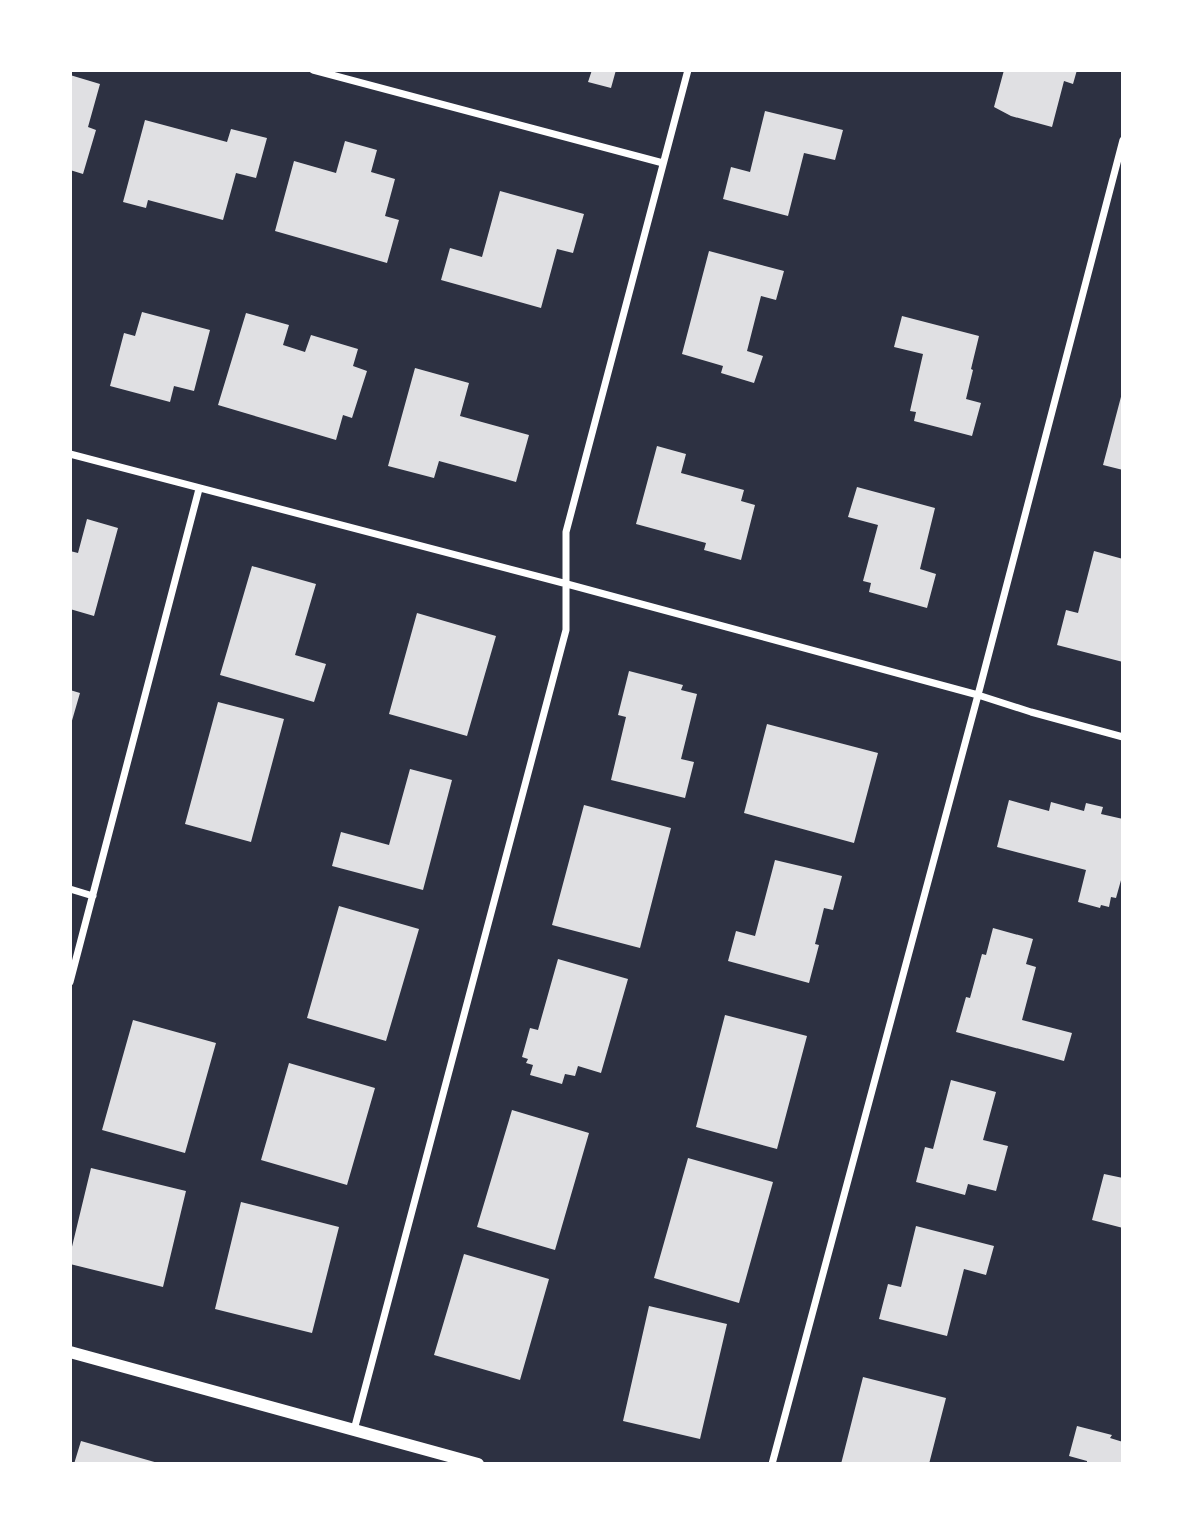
<svg xmlns="http://www.w3.org/2000/svg" width="1193" height="1534" font-family="Signika,sans-serif">
	<style>
		.building { fill: #e0e0e3 }
		.lines { fill: none; stroke-linecap: round; stroke-linejoin: round }
		.minor { stroke: #fff; stroke-width: 7 }
		.tertiary { stroke: #fff; stroke-width: 12 }
	</style>
	<rect width="100%" height="100%" fill="#2d3142"/>
	<path class="building" d="M 592,70 L 616,70 L 611,88 L 588,82 Z
		M 1004,70 L 1077,70 L 1073,84 L 1064,81 L 1052,127 L 1011,116 L 994,107 Z
		M 70,75 L 100,84 L 88,127 L 96,130 L 83,174 L 70,170 Z
		M 765,111 L 843,130 L 835,160 L 804,153 L 788,216 L 723,199 L 731,167 L 750,172 Z
		M 145,120 L 227,142 L 231,129 L 267,138 L 256,178 L 236,173 L 223,220 L 148,200 L 146,208 L 123,202 Z
		M 345,141 L 377,150 L 371,172 L 395,179 L 385,216 L 399,220 L 387,263 L 275,231 L 294,161 L 336,173 Z
		M 500,191 L 584,214 L 573,253 L 557,249 L 541,308 L 441,280 L 450,248 L 482,257 Z
		M 709,251 L 784,271 L 776,300 L 761,296 L 747,351 L 763,356 L 754,383 L 721,373 L 723,366 L 682,354 Z
		M 142,312 L 210,330 L 194,391 L 174,386 L 170,402 L 110,386 L 124,333 L 135,336 Z
		M 246,313 L 289,325 L 283,345 L 305,352 L 311,335 L 358,349 L 353,366 L 367,371 L 352,418 L 343,415 L 336,440 L 218,405 Z
		M 902,316 L 979,336 L 971,369 L 973,370 L 966,399 L 981,403 L 972,436 L 914,421 L 916,412 L 910,411 L 923,354 L 894,347 Z
		M 415,368 L 469,383 L 460,416 L 529,435 L 516,482 L 439,461 L 434,478 L 388,466 Z
		M 1122,393 L 1123,393 L 1123,470 L 1103,465 Z
		M 657,446 L 686,454 L 681,473 L 744,490 L 741,501 L 755,505 L 741,560 L 704,550 L 706,543 L 636,524 Z
		M 857,487 L 935,508 L 920,569 L 936,574 L 927,608 L 869,592 L 871,583 L 863,581 L 878,525 L 848,517 Z
		M 87,519 L 118,528 L 94,616 L 70,609 L 70,551 L 78,553 Z
		M 1094,551 L 1123,559 L 1123,662 L 1057,645 L 1066,610 L 1078,613 Z
		M 252,566 L 316,584 L 295,655 L 326,664 L 314,702 L 220,675 Z
		M 417,613 L 496,636 L 467,736 L 389,714 Z
		M 629,671 L 683,685 L 681,690 L 697,694 L 681,759 L 694,762 L 685,798 L 611,780 L 626,717 L 618,715 Z
		M 70,690 L 80,693 L 71,724 L 70,724 Z
		M 218,702 L 284,719 L 251,842 L 185,824 Z
		M 767,724 L 878,753 L 854,843 L 744,813 Z
		M 410,769 L 452,780 L 423,890 L 332,866 L 341,832 L 389,845 Z
		M 1009,800 L 1049,811 L 1051,802 L 1084,811 L 1086,803 L 1103,807 L 1101,814 L 1123,819 L 1123,873 L 1116,898 L 1111,897 L 1109,907 L 1101,905 L 1100,908 L 1078,902 L 1086,870 L 997,847 Z
		M 584,805 L 671,828 L 640,948 L 552,925 Z
		M 775,860 L 842,876 L 833,910 L 824,908 L 815,944 L 819,945 L 809,983 L 728,961 L 736,931 L 755,936 Z
		M 339,906 L 419,929 L 386,1041 L 307,1018 Z
		M 993,928 L 1033,939 L 1026,964 L 1036,967 L 1022,1020 L 1072,1033 L 1064,1061 L 956,1032 L 966,997 L 970,998 L 982,954 L 986,955 Z
		M 558,959 L 628,979 L 601,1073 L 578,1066 L 575,1076 L 565,1074 L 562,1084 L 530,1075 L 533,1065 L 526,1063 L 528,1059 L 522,1057 L 530,1028 L 538,1030 Z
		M 725,1015 L 807,1036 L 777,1149 L 696,1127 Z
		M 133,1020 L 216,1043 L 185,1153 L 102,1130 Z
		M 289,1063 L 375,1088 L 347,1185 L 261,1160 Z
		M 951,1080 L 996,1092 L 983,1140 L 1008,1146 L 996,1191 L 968,1184 L 965,1195 L 916,1182 L 925,1147 L 933,1149 Z
		M 512,1110 L 589,1133 L 555,1250 L 477,1227 Z
		M 688,1158 L 773,1182 L 739,1303 L 654,1278 Z
		M 91,1168 L 186,1191 L 163,1287 L 70,1264 L 70,1255 Z
		M 1104,1174 L 1123,1178 L 1123,1228 L 1092,1220 Z
		M 241,1202 L 339,1227 L 312,1333 L 215,1309 Z
		M 916,1226 L 994,1246 L 986,1275 L 964,1269 L 947,1336 L 879,1319 L 888,1284 L 901,1287 Z
		M 464,1254 L 549,1279 L 520,1380 L 434,1355 Z
		M 649,1306 L 727,1324 L 700,1439 L 623,1421 Z
		M 863,1377 L 946,1398 L 929,1464 L 841,1464 Z
		M 1077,1426 L 1112,1435 L 1110,1438 L 1123,1442 L 1123,1464 L 1087,1464 L 1087,1461 L 1069,1456 Z
		M 81,1441 L 158,1463 L 158,1464 L 74,1464 Z"/>
	<g class="lines">
		<path class="minor" d="M 313,70 L 663,163
			M 70,454 L 567,584 L 978,695 L 1031,712 L 1123,737
			M 70,889 L 93,896
			M 70,982 L 199,489
			M 354,1430 L 566,630 L 566,532 L 688,70
			M 772,1464 L 978,695 L 1123,140"/>
		<path class="tertiary" d="M 70,1352 L 478,1464"/>
	</g>
	<rect width="1193" height="1534" fill="none" stroke="#ffffff" stroke-width="144"/>
</svg>
